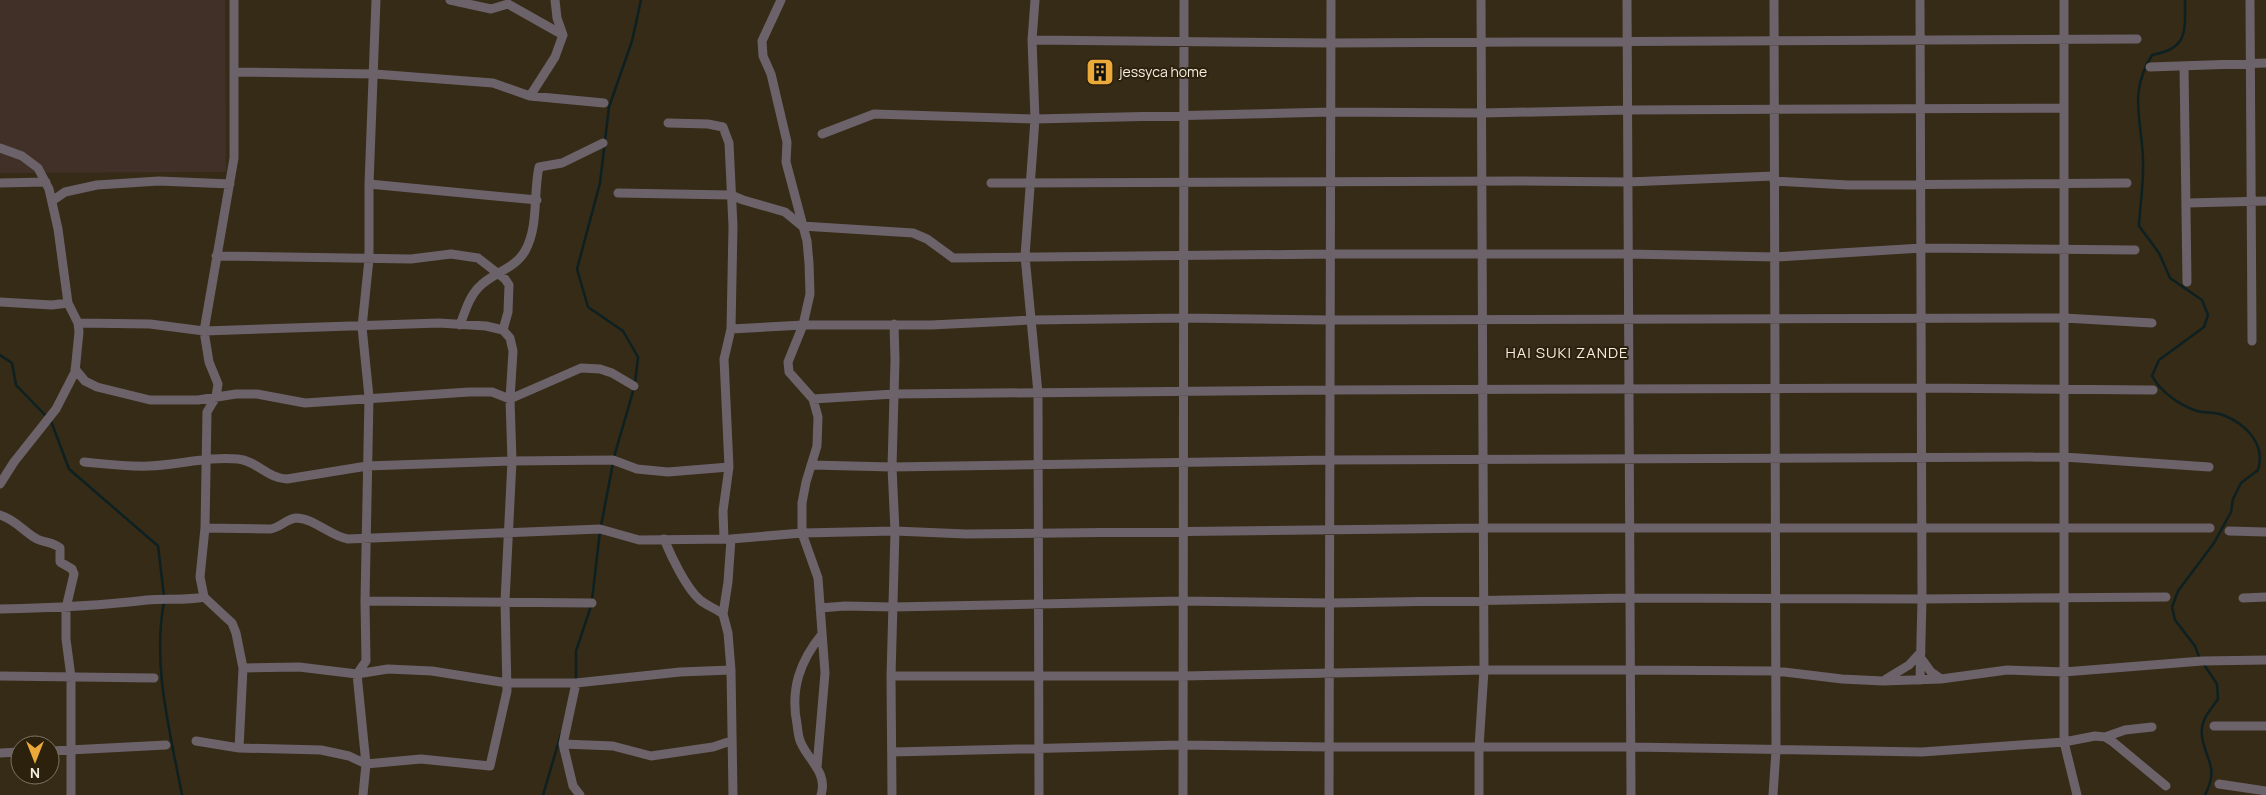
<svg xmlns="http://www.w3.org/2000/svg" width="2266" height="795" font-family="Manrope,sans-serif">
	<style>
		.education { fill: #413027 }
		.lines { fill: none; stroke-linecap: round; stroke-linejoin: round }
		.stream { stroke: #0d2022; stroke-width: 2.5 }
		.minor { stroke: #6c6269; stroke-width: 9 }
		.labels { text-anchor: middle; stroke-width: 4; stroke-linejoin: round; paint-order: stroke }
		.poi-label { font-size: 14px; fill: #f5eee1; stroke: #2c210d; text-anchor: start }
		.neighbourhood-label { font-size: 15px; letter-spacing: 1px; fill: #f5eee1; stroke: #2c210d }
	</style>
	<rect width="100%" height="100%" fill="#362b17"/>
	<path class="education" d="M 0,0 L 225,0 L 226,172 L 0,173 Z"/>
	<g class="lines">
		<path class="stream" d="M 2185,0 C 2185,32 2188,49 2152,55 C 2128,93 2142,120 2143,160 C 2144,182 2140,205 2139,226 L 2159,253 L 2170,278 L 2202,300 L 2208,315 L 2204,327 L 2159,360 L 2152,376 C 2161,392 2179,405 2197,411 C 2205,413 2215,412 2223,415 C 2246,424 2266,444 2258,470 L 2241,483 L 2233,499 L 2231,512 L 2214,543 L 2178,591 L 2172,607 L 2175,620 L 2195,646 L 2200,659
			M 0,355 L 12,363 L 16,385 L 47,417
			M 635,383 L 638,357 L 623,331 L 588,307 L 577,269 L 600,183 L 609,107 L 632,41 L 641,0
			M 51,421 L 69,469 L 158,546 L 164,596
			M 614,457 L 634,388
			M 601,526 L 613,463
			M 592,600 L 600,531
			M 164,602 C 152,666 170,731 182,795
			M 2203,663 L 2217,684 L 2218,699 C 2214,705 2208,712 2205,718 C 2196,736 2208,752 2211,768 C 2213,777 2209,787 2205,795
			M 576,680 L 576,651 L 591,606
			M 543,795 L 561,734"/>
		<path class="minor" d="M 234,0 L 234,158 L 204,331 L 209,362 L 218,384 L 216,397 L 207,412 L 205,528 L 200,577 L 204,597 L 232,623 L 236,633 L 243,668 L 239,748
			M 450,0 L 491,9 L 508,4 L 563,35
			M 781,0 L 762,41 L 763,56 L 771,74 L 787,142 L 786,162 L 807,241 L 809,263 L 810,294 L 803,325 L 788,362 L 789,372 L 813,399 L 818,417 L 817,446 L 806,482 L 802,503 L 802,533 L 818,578 L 825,673 L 817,767
			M 1627,0 L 1631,795
			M 2064,0 L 2064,742 L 2077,795
			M 2250,0 L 2252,341
			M 1032,40 L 1035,0
			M 2184,66 L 2187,282
			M 2150,67 L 2266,63
			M 234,72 L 375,74 L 493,83 L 530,96 L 604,103
			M 530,96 L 555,57 L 563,35 L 557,18 L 555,0
			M 668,123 L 708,124 L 723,127 L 729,143 L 733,226 L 731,329 L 724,359 L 729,467 L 723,511 L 724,539
			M 822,134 L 874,114 L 1035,119 L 1331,112 L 1482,113 L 1628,110 L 2064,108
			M 0,148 L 22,156 L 38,168 L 49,189 L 58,229 L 68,303 L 78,323 L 79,332 L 75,372 L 56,409 L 14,462 L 0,484
			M 1774,181 L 1848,185 L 2127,183
			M 0,183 L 46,182
			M 991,183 L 1517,181 L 1628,182 L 1774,176
			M 369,184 L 537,200
			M 618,193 L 731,195 L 743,200 L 785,212 L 802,226 L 913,233 L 927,239 L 953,258 L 1331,254 L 1628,254 L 1776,257 L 1922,248 L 2135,250
			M 52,201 L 65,192 L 97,185 L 159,181 L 230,184
			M 2188,203 L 2266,201
			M 216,256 L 411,259 L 451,254 L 478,258 L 505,279 L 509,285 L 508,312 L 503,330
			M 0,302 L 52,305 L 68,303
			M 78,323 L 150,324 L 204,331 L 439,323 L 486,326 L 503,330 L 510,338 L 513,351 L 510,399 L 512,461 L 505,601 L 507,691 L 490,766 L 421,759 L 366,764 L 349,756 L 321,750 L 239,748 L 196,741
			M 460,325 C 465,312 469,297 479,287 C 492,273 515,269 525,251 C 539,226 533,194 539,167 L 562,163 L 603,143
			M 731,329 L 803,325 L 931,325 L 1032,320 L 1183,318 L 1331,320 L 2064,318 L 2152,323
			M 75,369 L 85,381 L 97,387 L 150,400 L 198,400 L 236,394 L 257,394 L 305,403 L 469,392 L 492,392 L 510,399 L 581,368 L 600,369 L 612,373 L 634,386
			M 813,399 L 894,394 L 1331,390 L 1922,388 L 2153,390
			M 84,462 C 105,464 128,467 149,466 C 179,465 208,456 238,459 C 257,461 267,478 287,479 L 367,466 L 512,461 L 613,460 L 637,469 L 668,472 L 729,467
			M 811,465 L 892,467 L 1331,460 L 2064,457 L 2209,467
			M 0,515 C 15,519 24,532 37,539 C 45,543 53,542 60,548 L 60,562 L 72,569 L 74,574 L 66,608 L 66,639 L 71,677 L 71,795
			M 205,528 L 270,529 C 280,528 286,519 296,518 C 314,518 330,536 348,539 L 600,529 L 639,540 L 731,539 L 802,533 L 895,531 L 966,534 L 1484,528 L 2210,528
			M 2229,531 L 2266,532
			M 664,539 C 671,556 686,588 700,600 C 706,605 716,609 723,614
			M 731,539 L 728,582 L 723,614 L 728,633 L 731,670 L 733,795
			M 2243,598 L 2266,597
			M 365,601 L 592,603
			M 820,608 L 845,606 L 893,607 L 1182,601 L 1331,603 L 1629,598 L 1922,599 L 2166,597
			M 0,609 C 49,608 97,606 147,600 C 166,598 185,601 204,597
			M 1921,658 L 1931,672 L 1941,679
			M 243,668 L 299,667 L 357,674 L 388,669 L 432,671 L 507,683 L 576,683 L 680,672 L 731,670
			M 0,676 L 154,678
			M 891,676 L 1182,676 L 1484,670 L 1629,670 L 1776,671 L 1842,679 L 1883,681 L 1941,679 L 2007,670 L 2064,672 L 2202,661 L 2266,660
			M 1886,679 L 1909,665 L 1921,652
			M 1920,680 L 1922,599 L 1920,0
			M 576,683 L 563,744 L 573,786 L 580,795
			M 2214,726 L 2266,726
			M 2105,737 L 2125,730 L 2152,727
			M 563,744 L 613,746 L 651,756 L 713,747 L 731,741
			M 50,751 L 166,745
			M 892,752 L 1182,745 L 1330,747 L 1632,747 L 1922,752 L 2064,742 L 2095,736 L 2105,737 L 2113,742 L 2166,786
			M 0,753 L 20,752
			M 2219,784 L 2266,791
			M 363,795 L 366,764 L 357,674 L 366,661 L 365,601 L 369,397 L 362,327 L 369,259 L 369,184 L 376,0
			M 821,795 C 828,773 809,761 801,743 C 798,737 798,730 797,724 C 790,689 800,661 822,634
			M 892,795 L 891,676 L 895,531 L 892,467 L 895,360 L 894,324
			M 1039,795 L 1038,393 L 1025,256 L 1035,119 L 1032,40 L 1331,43 L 2137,39
			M 1183,795 L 1184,0
			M 1329,795 L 1331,0
			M 1479,795 L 1479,747 L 1484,670 L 1481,0
			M 1773,795 L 1776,750 L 1774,0"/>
	</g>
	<defs>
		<symbol id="building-square" viewBox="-11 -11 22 22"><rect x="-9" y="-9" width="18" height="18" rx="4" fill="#eba939" stroke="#2c210d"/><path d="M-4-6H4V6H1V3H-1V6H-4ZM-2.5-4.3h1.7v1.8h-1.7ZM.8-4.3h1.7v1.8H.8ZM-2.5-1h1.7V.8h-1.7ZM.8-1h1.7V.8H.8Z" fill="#111"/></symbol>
	</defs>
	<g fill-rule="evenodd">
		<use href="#building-square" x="1084" y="56" width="32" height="32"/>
	</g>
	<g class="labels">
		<g class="poi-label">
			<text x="1119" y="77">jessyca home</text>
		</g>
		<g class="neighbourhood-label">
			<text x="1567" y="358">HAI SUKI ZANDE</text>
		</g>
	</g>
	<g transform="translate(35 760) rotate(180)"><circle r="24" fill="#2c210d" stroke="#7c7362"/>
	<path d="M0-4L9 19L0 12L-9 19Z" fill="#eba939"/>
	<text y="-8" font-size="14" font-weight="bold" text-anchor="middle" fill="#f5eee1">N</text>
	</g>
</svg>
